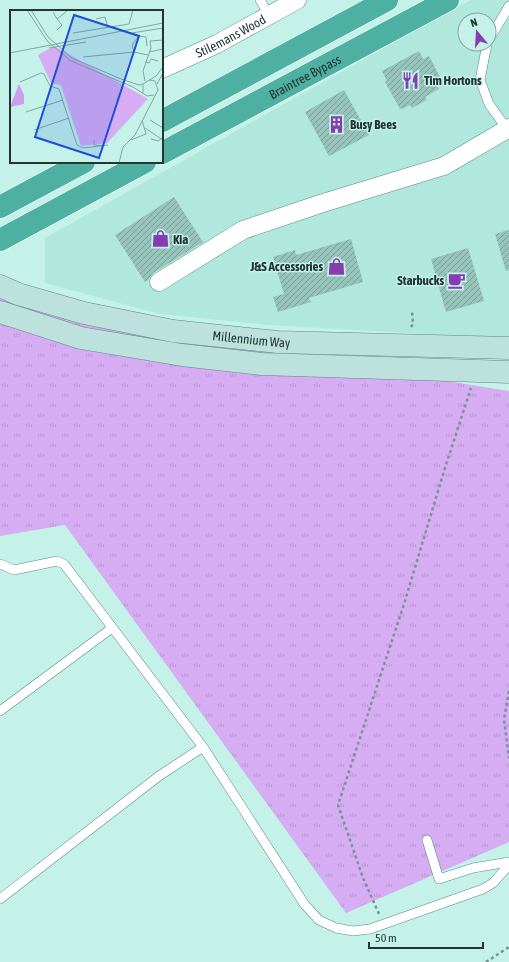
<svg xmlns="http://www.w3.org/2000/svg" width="509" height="962" font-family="'Asap Condensed',sans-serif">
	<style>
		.built { fill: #b0e8de; fill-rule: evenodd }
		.grass { fill: url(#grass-tufts) }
		.building { fill: url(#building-hatch) }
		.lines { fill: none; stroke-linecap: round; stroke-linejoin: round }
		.service-casing { stroke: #5d8981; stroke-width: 10 }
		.minor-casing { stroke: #5d8981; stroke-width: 19 }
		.secondary-casing { stroke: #5d8981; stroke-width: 23 }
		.trunk-casing { stroke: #fff; stroke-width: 23 }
		.path { stroke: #75958f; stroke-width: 2.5; stroke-dasharray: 3 3; stroke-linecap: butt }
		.service { stroke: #fff; stroke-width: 9 }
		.minor { stroke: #fff; stroke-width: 18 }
		.secondary { stroke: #bde1dc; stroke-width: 22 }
		.trunk { stroke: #4eafa3; stroke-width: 22 }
		.labels { text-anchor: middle; stroke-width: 3; stroke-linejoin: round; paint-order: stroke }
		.street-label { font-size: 13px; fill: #233532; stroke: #c4f2e9 }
		.poi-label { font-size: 13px; font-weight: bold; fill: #233532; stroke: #c4f2e9; text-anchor: start }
		.inset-road { fill: none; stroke: #84a6a0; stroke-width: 1 }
		.view { fill: #1d4ed8; fill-opacity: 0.15; stroke: #1d4ed8; stroke-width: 2 }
		.inset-edge { fill: none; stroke: #233532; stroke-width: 2 }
	</style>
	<defs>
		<pattern id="grass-tufts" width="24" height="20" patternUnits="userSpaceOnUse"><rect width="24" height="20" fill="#d6adf3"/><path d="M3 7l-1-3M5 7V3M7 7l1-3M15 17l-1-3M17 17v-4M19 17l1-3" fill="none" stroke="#b795d1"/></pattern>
		<pattern id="building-hatch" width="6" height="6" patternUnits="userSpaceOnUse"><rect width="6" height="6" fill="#96c3ba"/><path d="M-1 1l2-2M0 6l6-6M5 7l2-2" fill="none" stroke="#7a9f98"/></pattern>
	</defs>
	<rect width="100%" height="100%" fill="#c4f2e9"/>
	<path class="built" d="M 471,0 L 509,0 L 509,339 L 268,325 L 160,314 L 45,283 L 45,238 L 432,21 ZM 465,20 L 489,20 L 489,44 L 465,44 Z"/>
	<path class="grass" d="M 0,286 L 360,367 L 509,391 L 509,842 L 346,913 L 65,525 L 0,536 Z"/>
	<path class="building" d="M 419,51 L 423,59 L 429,56 L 440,77 L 434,80 L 439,89 L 425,97 L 427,100 L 412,108 L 410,105 L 402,109 L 402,108 L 400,109 L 385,82 L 387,81 L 382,71 Z
		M 344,90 L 369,135 L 329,156 L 305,112 Z
		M 174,197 L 203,242 L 153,273 L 150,277 L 149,279 L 145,282 L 115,235 Z
		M 509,230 L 509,270 L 506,271 L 495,234 Z
		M 351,239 L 363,282 L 309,298 L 311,302 L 278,312 L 273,297 L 284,294 L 273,257 L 295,250 L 296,255 Z
		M 468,248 L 484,301 L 446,312 L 431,259 Z"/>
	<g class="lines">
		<defs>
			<path id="service" d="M 260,0 L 269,15
				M 489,40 L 509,6
				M 487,44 L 480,80 L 489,104 L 507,129
				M 0,564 L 14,570 L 57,561 L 64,564 L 203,747 L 305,905 L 319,920 L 336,928 L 353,931 L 370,929 L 483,889 L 493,883 L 509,865
				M 0,711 L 112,628
				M 427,840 L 439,879 L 473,868 L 509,862
				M 0,899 L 159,776 L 203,747"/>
			<g id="minor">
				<path id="s1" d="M 162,69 L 217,44 L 297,0"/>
				<path d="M 159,282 L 243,230 L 323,203 L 444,166 L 509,128"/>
			</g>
			<g id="secondary">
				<path id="s2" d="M 0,286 L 18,294 L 84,313 L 173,331 L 278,342 L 509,348"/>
				<path d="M 0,312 L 81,338 L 182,355 L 262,364 L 509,372"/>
			</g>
			<g id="trunk">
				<path d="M 162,121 L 387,0"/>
				<path id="s3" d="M 162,153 L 448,0"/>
				<path d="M 0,207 L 84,162"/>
				<path d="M 0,240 L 145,162"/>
			</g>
		</defs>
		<use href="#service" class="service-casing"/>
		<use href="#minor" class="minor-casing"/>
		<use href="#secondary" class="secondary-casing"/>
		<use href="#trunk" class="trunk-casing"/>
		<path class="path" d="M 411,327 L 413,324 L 412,312
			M 509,691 L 504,719 L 509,758
			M 379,914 L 363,878 L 338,805 L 404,604 L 445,468 L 471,388
			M 486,962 L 509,947"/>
		<use href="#service" class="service"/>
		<use href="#minor" class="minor"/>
		<use href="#secondary" class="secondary"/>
		<use href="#trunk" class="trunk"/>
	</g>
	<defs>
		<symbol id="restaurant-bare" viewBox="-9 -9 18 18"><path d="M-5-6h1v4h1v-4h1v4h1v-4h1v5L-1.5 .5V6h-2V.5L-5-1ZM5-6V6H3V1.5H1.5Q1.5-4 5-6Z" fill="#853daf" stroke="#c4f2e9" stroke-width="2.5" paint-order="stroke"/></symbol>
		<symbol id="building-bare" viewBox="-9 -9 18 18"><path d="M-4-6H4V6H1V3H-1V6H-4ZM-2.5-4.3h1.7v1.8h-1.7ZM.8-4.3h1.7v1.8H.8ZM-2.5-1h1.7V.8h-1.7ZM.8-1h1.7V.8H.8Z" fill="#853daf" stroke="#c4f2e9" stroke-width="2.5" paint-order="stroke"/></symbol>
		<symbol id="shop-bare" viewBox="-9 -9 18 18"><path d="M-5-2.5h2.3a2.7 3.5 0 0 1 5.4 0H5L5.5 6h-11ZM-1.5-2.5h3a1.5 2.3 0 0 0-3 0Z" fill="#853daf" stroke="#c4f2e9" stroke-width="2.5" paint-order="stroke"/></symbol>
		<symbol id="cafe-bare" viewBox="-9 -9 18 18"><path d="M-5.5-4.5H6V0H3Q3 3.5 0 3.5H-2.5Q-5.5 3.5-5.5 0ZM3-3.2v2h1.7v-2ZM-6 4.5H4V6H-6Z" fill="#853daf" stroke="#c4f2e9" stroke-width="2.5" paint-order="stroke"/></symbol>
	</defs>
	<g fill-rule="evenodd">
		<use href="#restaurant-bare" x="398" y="68" width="25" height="25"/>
		<use href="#building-bare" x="324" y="112" width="25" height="25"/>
		<use href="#shop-bare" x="148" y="226" width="25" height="25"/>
		<use href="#shop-bare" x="324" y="254" width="25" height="25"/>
		<use href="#cafe-bare" x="444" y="268" width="25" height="25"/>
	</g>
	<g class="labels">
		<g class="street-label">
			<text dy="5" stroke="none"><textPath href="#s1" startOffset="76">Stilemans Wood</textPath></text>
			<text dy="5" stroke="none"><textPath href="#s3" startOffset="162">Braintree Bypass</textPath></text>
			<text dy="5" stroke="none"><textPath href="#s2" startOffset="258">Millennium Way</textPath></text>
		</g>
		<g class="poi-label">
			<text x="424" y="85">Tim Hortons</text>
			<text x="350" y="129">Busy Bees</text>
			<text x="173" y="244">Kia</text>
			<text x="323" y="271" text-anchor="end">J&amp;S Accessories</text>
			<text x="444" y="285" text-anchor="end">Starbucks</text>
		</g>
	</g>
	<g transform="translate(10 10)">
		<rect width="153" height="153" fill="#c4f2e9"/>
		<path d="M 44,36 L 138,89 L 97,133 L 71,136 L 51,75 L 41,73 L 28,45 Z" fill="#d6adf3"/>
		<path d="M 9,74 L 14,85 L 14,94 L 0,97 Z" fill="#ca9ee9"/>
		<path class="inset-road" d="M 17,0 L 38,32 L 61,51 L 123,77 L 137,86 L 144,85M 21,0 L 38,27 L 62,48 L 111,69 L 129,75 L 133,74M 43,2 L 47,9 L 58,0M 86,9 L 95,7 L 98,18M 47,20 L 52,15 L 47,9M 63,23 L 119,14 L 123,0M 122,23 L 153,18M 39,38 L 76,32M 124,42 L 122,35 L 129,26 L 136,27 L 137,36M 139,42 L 153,39M 0,43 L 153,13M 73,47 L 124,42 L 138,45M 135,52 L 139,53 L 141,49 L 148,51M 135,71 L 133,61 L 141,38 L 140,31 L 153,30M 10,72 L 31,63 L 34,64 L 40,76 L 49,79 L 67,135 L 73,138 L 98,135M 147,74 L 153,63M 133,83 L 133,74 L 146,66 L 153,57M 16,102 L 53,90M 140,110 L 153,118M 135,118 L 153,130M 24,120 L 59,108M 141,129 L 148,131 L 152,128M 84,130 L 84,135 L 94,136M 121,130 L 136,124 L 132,110M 109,153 L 113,137 L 125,125 L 148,80 L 145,71 L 139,70"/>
		<path class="view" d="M 64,5 L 129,26 L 89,148 L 25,127 Z"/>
		<rect width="153" height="153" class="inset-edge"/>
	</g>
	<g transform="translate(477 32) rotate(342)"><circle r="19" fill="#c4f2e9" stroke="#84a6a0"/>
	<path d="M0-3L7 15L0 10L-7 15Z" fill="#853daf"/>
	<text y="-6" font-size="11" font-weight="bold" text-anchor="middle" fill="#233532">N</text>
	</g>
	<path d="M369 942v6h114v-6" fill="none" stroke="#233532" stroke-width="2"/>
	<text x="375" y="942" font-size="12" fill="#233532" stroke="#c4f2e9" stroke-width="3" paint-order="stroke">50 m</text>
</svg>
